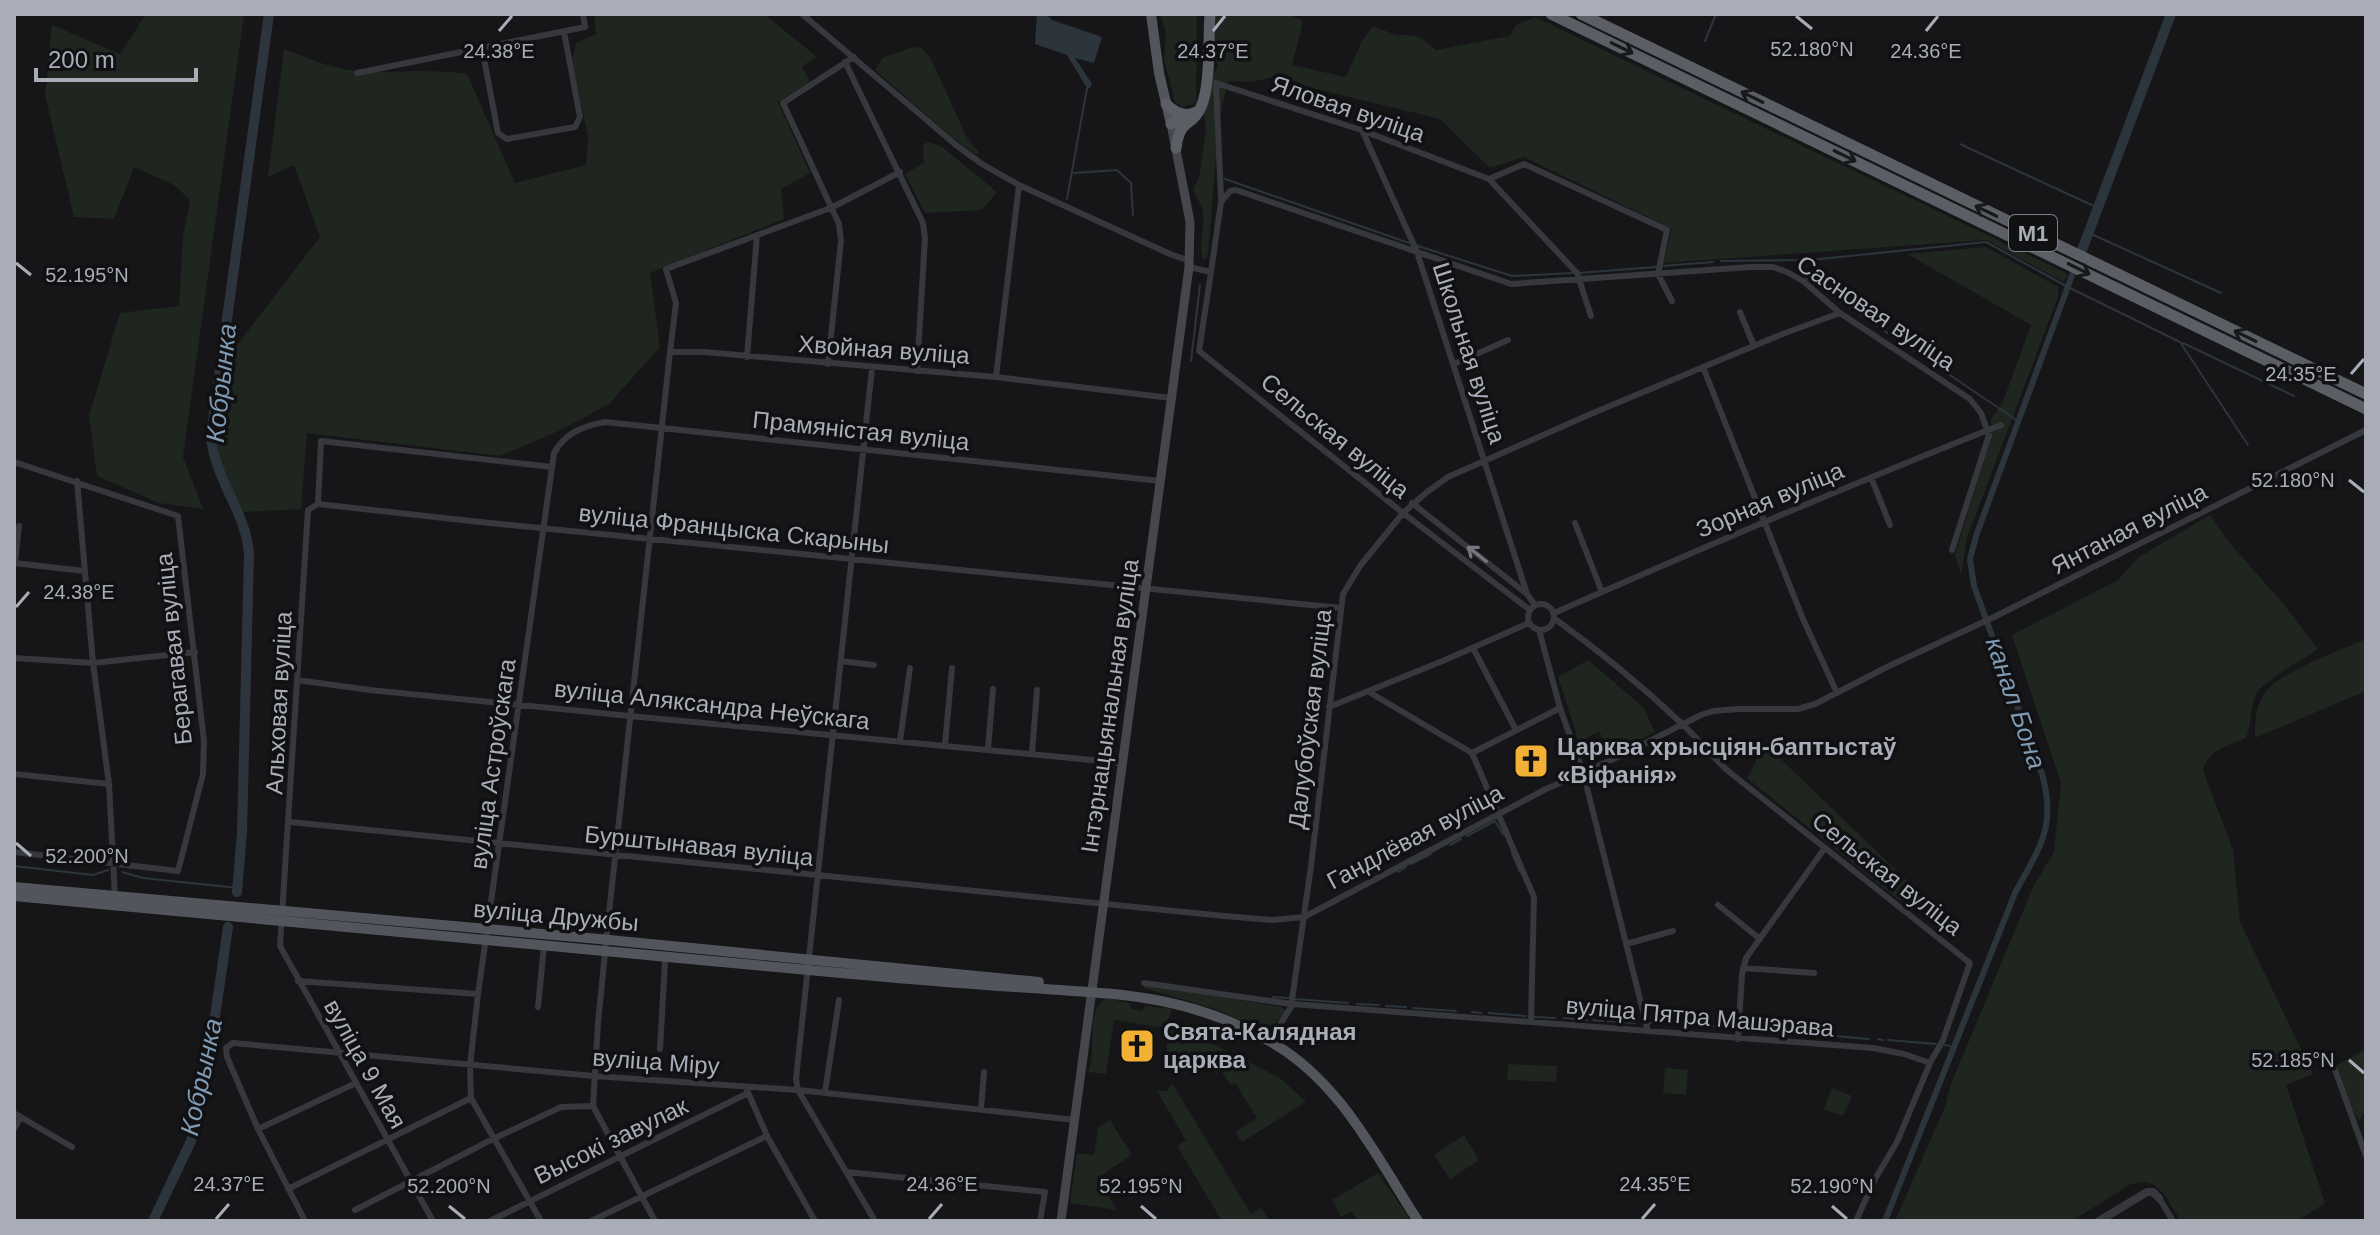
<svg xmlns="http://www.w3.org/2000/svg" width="2380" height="1235" font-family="Arial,sans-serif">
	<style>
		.green { fill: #1e261f }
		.water { fill: #2c353c }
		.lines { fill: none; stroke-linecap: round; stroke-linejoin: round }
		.stream { stroke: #2c353c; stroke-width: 2 }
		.canal { stroke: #2c353c; stroke-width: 6 }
		.river { stroke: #2c353c; stroke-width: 10 }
		.minor { stroke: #37383d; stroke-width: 6 }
		.tertiary { stroke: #37383d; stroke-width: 8 }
		.secondary { stroke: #45474d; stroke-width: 9 }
		.primary { stroke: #53555c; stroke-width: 10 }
		.trunk { stroke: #5b5e65; stroke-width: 11 }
		.oneway { stroke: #18191b }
		.oneway2 { stroke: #757881 }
		.ticks { fill: none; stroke: #a8adb8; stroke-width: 3 }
		.labels { text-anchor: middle; stroke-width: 7; stroke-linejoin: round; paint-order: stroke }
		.shield { fill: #111113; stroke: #7b7e86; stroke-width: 2 }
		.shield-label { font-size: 22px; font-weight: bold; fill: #a8adb8 }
		.street-label { font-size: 24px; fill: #a8adb8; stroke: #111113 }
		.poi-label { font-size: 24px; font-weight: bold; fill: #a8adb8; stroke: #111113; text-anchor: start }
		.water-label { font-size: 26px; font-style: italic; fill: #7f9bb3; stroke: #111113 }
		.ticks-label { font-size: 20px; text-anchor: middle; fill: #a8adb8; stroke: #111113; stroke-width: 7; stroke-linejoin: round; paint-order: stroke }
	</style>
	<rect width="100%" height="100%" fill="#161618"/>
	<path class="green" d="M 146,14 L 244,14 L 183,457 L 203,509 L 159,503 L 97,476 L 89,416 L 120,313 L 179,306 L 183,236 L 190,200 L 174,185 L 134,167 L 114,219 L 74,217 L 45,95 L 52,25 L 120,54 Z
		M 594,14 L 764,14 L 817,57 L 802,66 L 810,82 L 778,102 L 810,173 L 781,189 L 784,219 L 650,273 L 660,347 L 609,404 L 561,430 L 500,456 L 307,433 L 301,509 L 243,512 L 216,453 L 233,350 L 320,237 L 294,165 L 268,177 L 284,49 C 303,56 323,65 343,69 C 384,76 426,67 467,74 L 515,183 L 586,165 L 588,136 L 572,62 L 576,43 L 596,34 Z
		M 1160,14 L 1197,14 L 1196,102 L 1183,107 L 1175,102 L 1164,59 L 1166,32 Z
		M 1214,14 L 1288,14 L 1303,21 L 1292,65 L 1346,77 L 1362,41 L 1372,27 C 1381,28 1390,34 1399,35 C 1420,35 1419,36 1436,50 L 1510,36 L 1515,26 L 1535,17 L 2068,274 L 2064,282 L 1986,240 L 1663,263 L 1672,229 L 1524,157 L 1490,168 L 1440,119 L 1312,88 L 1289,79 L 1273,77 L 1251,82 L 1228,81 L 1219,120 L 1209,244 L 1207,258 L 1203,260 C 1198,245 1205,229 1203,213 C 1202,205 1196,197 1193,189 L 1199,178 L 1206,129 L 1204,113 L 1212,76 L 1218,67 L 1212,46 Z
		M 913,47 L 922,48 L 931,59 L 967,138 L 979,152 L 977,155 L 953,138 L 875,70 L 882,58 Z
		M 927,142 L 941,146 L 997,192 L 982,210 L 925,213 L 905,174 L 924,163 L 923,146 Z
		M 1986,247 L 2058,287 L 2058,297 L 1967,538 L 1961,575 L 1955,554 L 1991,439 L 1991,419 L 2002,404 L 2031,325 L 1907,254 Z
		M 2210,515 L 2228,541 L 2281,601 L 2318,649 C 2305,658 2261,683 2256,694 C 2250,709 2252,723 2246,738 C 2228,746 2209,749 2203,770 L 2233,850 L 2240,922 L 2313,1074 L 2286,1085 L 2325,1203 L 2298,1221 L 2181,1221 L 2164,1194 L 2153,1184 L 2143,1182 L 2131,1184 L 2072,1221 L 1895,1221 L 1945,1107 L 1951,1084 L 2033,887 L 2054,852 L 2061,783 L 2012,635 L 2118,580 L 2139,557 Z
		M 2366,639 L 2366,691 L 2255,738 C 2255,723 2255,709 2263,696 C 2277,672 2339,651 2366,639 Z
		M 1588,660 L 1643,707 L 1655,732 L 1610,754 L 1599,731 L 1579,742 L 1558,677 Z
		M 1765,744 L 1923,896 L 1900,901 L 1747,778 Z
		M 1144,984 L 1281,1007 L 1285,1010 L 1285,1013 L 1269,1030 L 1265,1031 L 1212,1008 L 1144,988 Z
		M 1106,998 L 1129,1003 L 1132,1009 L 1142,1011 L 1146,1006 L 1172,1009 L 1165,1028 L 1114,1020 L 1106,1074 L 1088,1072 C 1098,1050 1084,1013 1106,998 Z
		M 1168,1029 L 1213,1044 L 1280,1078 L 1306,1102 L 1242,1142 L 1235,1132 L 1257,1118 L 1235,1083 L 1231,1085 L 1221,1071 L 1216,1073 L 1209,1063 L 1203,1067 L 1195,1055 L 1187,1060 L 1179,1056 L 1168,1064 L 1166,1061 Z
		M 2366,1049 L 2366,1110 L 2359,1121 L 2351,1106 L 2337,1065 Z
		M 1508,1064 L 1557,1066 L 1556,1082 L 1507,1080 Z
		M 1665,1068 L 1688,1070 L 1686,1095 L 1663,1093 Z
		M 1172,1083 L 1251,1214 L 1261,1208 L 1270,1221 L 1222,1221 L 1177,1146 L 1186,1140 L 1157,1091 L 1167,1091 Z
		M 1832,1088 L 1852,1096 L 1843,1116 L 1824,1109 Z
		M 1110,1120 L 1132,1155 L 1097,1178 L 1117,1210 L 1070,1203 L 1077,1153 L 1094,1155 L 1098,1128 Z
		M 1464,1135 L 1479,1160 L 1450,1179 L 1434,1155 Z
		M 1378,1173 L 1409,1218 L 1403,1221 L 1358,1221 L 1352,1211 L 1341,1217 L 1332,1200 Z"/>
	<path class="water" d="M 1037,14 L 1046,14 L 1052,20 L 1102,37 L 1094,63 L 1075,58 L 1092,84 L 1090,88 L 1087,88 L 1067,55 L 1035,44 Z"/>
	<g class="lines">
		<path class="stream" d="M 1705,41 L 1716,14
			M 1960,144 L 2098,208
			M 1074,173 L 1117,170 L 1131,183 L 1133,215
			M 1225,179 L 1409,243
			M 1067,199 L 1087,88
			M 2089,233 L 2221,293
			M 1415,245 L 1512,276 L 1572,273
			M 1721,261 L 1810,260 L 1986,242 L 2068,287 L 2180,342 L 2248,445
			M 1662,266 L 1713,262
			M 1578,273 L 1656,267
			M 1803,276 L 2018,421
			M 2183,343 L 2294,396
			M 1191,361 L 1200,285
			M 1467,836 L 1495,821 L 1503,834
			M 1450,845 L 1461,839
			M 1512,853 L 1520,872
			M 1411,864 L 1431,854
			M 14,866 L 93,875 L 108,870
			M 122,872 L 143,878 L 238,888
			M 1398,872 L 1406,867
			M 1273,997 L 1289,998
			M 1295,999 L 1348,1003
			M 1357,1004 L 1379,1005
			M 1386,1006 L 1406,1007
			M 1413,1008 L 1456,1011
			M 1472,1012 L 1481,1013
			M 1489,1013 L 1526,1016
			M 1535,1017 L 1555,1018
			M 1564,1018 L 1587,1020
			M 1593,1020 L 1603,1021
			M 1608,1021 L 1635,1023
			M 1650,1023 L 1675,1023
			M 1684,1024 L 1734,1028
			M 1743,1029 L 1795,1033
			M 1801,1033 L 1814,1034
			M 1823,1035 L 1869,1039
			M 1878,1039 L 1883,1040
			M 1888,1040 L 1936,1044
			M 1945,1045 L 1955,1047"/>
		<path class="canal" d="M 1885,1221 L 2015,893 C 2039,848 2057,828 2042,774 L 1974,586 L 1970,559 L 1976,536 L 2074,270"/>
		<path class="river" d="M 2082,250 L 2171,14
			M 237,892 L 242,832 L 249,554 C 246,511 213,477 211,435 L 269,14
			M 153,1221 L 191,1141 L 196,1124 L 205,1085 L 228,927"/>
		<path class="minor" d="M 802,14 L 956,145 L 982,164 L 1019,185 L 1170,254 L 1190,261
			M 482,48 L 498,133 L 507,139 L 575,127 L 580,117 L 564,32
			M 845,62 L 923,223 L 925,238 L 917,371
			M 357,73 L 585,27 L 583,14
			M 1362,130 L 1417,252 L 1527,594
			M 1489,179 L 1524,164 L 1667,230 L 1658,274 L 1672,301
			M 1221,198 L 1216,83 L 1361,130 L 1489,179 L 1577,273 L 1591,316
			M 1189,267 L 1211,272 L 1199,351 L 1403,513 L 1530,610
			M 1211,272 L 1221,202 L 1230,191 L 1236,190 L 1511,284 L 1751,267 L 1773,267 L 1787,272 L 1803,281 L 1840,313 L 1970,399 L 1981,413 L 1989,435 L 1952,550
			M 1740,312 L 1754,346
			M 670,352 L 676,303 L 666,269 L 833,207 L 900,172
			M 747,357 L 757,235
			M 828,364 L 841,241 L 839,224 L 783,103 L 854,57
			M 1454,364 L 1508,340
			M 1703,367 L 1803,619 L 1837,693
			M 872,368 L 796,1079 L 798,1090 L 875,1221
			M 996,377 L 1019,185
			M 14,462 L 178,516 L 204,741 L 203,774 L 178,871 L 14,852
			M 1871,477 L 1890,525
			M 77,481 L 93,663 L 109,784 L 115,897
			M 1412,503 L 1527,594 L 1535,605
			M 318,504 L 471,521 L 1341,608
			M 318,504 L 308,510 L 280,946 L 433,1221
			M 318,504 L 321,441 L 552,467
			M 1575,523 L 1602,592
			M 14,563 L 84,571
			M 15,563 L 19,526
			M1528 617a13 13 0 1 1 26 0a13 13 0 1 1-26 0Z
			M 1554,613 C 1702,548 1851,484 2001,425
			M 1555,619 C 1598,650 1641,685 1680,722 C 1699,739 1713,759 1733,775 L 1970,963 L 1943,1040 L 1930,1063 L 1897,1142 L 1875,1179 L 1856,1221
			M 1539,630 L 1560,708 L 1583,772 L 1648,1031
			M 1473,648 L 1516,730
			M 14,658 L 93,663 L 195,652
			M 841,661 L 874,665
			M 297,680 L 370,690 L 630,716 L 1123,763
			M 1369,692 L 1472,753 L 1534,897 L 1531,1021
			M 1329,707 L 1445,660 L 1529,623
			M 900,741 L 910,668
			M 945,745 L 952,668
			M 988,749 L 993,689
			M 1032,753 L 1037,690
			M 1472,753 L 1560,708
			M 14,774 L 109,784
			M 290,822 L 1224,916 L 1273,920 L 1304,917 L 1544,790 L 1620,756 L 1701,715 L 1713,711 L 1739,709 L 1798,709 L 1815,704 L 1889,666 L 1994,617 L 2366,430
			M 1718,905 L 1760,939
			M 1626,944 L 1673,931
			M 1743,968 L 1814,973
			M 298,981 L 478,994
			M 1144,983 L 1292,1004 L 1873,1048 L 1904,1054 L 1930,1063
			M 538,1007 L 544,945
			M 1738,1039 L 1742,974 L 1746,958 L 1824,849
			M 1270,1041 L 1291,1007 L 1311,866 L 1343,594 L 1360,566 L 1403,513 L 1427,492 L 1448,477 L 1593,413 L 1785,333 L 1840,313
			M 660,1049 L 665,962
			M 2333,1064 L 2366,1156
			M 747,1090 L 767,1136 L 815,1221
			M 825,1092 L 839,1000
			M 981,1109 L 984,1072
			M 14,1113 L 72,1147
			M 14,1129 L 21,1117
			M 258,1129 L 356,1083
			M 847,1172 L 1045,1192 L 1040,1221
			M 288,1189 L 471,1098
			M 2159,1198 L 2173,1221
			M 355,1210 L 493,1139 L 561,1107 L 593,1106
			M 305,1221 L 258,1129 L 227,1057 L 226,1048 L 233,1043 L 594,1076 L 798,1090 L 1075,1120
			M 490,1221 L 748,1093
			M 541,1221 L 471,1098 L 470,1066 L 478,994 L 554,453 C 565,433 583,426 605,422 L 1161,481
			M 591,1221 L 767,1136
			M 655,1221 L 593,1106 L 598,1023 L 609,913 L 670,352 L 704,352 L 996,377 L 1171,398"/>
		<path class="tertiary" d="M 2099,1221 L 2147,1192 L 2153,1192 L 2159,1198"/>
		<path class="secondary" d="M 1061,1221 L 1189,267 L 1190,222 L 1171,124"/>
		<path class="primary" d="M 1151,14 L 1159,73 L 1171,124
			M 14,887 L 599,939 L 1039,982
			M 14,896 C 283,919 551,946 819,971 C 885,977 950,983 1015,987 C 1111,994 1184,992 1271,1042 C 1340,1081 1376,1156 1418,1221"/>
		<path class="trunk" d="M 1551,14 L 2366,409
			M 1581,14 L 2366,394
			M 1166,104 C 1174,112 1185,118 1196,112
			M 1171,124 L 1190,117
			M 1176,148 C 1180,117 1192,128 1201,107 C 1211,85 1208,39 1210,14"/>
	</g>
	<defs><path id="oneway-shaft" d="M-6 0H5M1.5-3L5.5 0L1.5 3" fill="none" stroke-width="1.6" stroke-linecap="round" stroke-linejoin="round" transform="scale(2)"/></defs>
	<g class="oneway">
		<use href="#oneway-shaft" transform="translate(1622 48) rotate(26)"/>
		<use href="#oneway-shaft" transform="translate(1752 97) rotate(-154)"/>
		<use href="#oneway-shaft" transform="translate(1845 156) rotate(26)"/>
		<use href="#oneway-shaft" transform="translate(1986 211) rotate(-154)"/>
		<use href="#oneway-shaft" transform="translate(2079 269) rotate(26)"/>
		<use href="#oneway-shaft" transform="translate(2245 336) rotate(-154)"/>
	</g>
	<use class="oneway2" href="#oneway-shaft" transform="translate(1477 554) rotate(-142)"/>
	<path class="ticks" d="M 1796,16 L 1812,29M 499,31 L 512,16M 1213,31 L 1225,16M 1926,31 L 1938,16M 16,263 L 31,275M 2351,374 L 2364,359M 2349,480 L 2364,492M 16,607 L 29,592M 16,843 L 31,856M 2349,1060 L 2364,1073M 449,1206 L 465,1219M 1141,1206 L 1156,1219M 1832,1206 L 1847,1219M 216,1219 L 229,1204M 929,1219 L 942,1204M 1642,1219 L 1655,1204"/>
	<defs>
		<symbol id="church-square" viewBox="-11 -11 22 22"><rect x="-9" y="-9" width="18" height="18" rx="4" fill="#f2b134" stroke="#111113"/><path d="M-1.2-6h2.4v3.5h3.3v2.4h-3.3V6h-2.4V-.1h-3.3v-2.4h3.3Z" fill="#111"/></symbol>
	</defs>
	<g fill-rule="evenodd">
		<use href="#church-square" x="1511" y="741" width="40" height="40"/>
		<use href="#church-square" x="1117" y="1026" width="40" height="40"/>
	</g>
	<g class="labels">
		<rect class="shield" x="2009" y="215" width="48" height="36" rx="6"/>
		<g class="shield-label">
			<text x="2033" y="241">М1</text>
		</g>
		<g class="street-label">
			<text transform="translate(1348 109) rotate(19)" y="8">Яловая вуліца</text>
			<text transform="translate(1876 313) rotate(34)" y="8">Сасновая вуліца</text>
			<text transform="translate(884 350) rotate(4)" y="8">Хвойная вуліца</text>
			<text transform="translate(1469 353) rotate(72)" y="8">Школьная вуліца</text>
			<text transform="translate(861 431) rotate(6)" y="8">Прамяністая вуліца</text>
			<text transform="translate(1335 436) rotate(39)" y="8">Сельская вуліца</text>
			<text transform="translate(1770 500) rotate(-23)" y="8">Зорная вуліца</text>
			<text transform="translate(734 529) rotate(6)" y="8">вуліца Францыска Скарыны</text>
			<text transform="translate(2129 529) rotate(-27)" y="8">Янтаная вуліца</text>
			<text transform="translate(174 649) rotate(-96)" y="8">Берагавая вуліца</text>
			<text transform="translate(279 703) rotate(-87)" y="8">Альховая вуліца</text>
			<text transform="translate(712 705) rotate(6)" y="8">вуліца Аляксандра Неўскага</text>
			<text transform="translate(1110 706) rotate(-82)" y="8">Інтэрнацыянальная вуліца</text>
			<text transform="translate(1310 719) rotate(-83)" y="8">Далубоўская вуліца</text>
			<text transform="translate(493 764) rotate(-82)" y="8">вуліца Астроўскага</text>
			<text transform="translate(1415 837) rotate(-28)" y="8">Гандлёвая вуліца</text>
			<text transform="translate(699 846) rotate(6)" y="8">Бурштынавая вуліца</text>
			<text transform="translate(1887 874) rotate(38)" y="8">Сельская вуліца</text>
			<text transform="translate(556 916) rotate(5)" y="8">вуліца Дружбы</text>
			<text transform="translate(1700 1017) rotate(5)" y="8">вуліца Пятра Машэрава</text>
			<text transform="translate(656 1062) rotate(4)" y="8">вуліца Міру</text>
			<text transform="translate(365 1064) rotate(61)" y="8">вуліца 9 Мая</text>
			<text transform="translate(611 1141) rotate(-26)" y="8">Высокі завулак</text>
		</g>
		<g class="poi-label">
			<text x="1557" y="755">Царква хрысціян-баптыстаў<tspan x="1557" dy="28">«Віфанія»</tspan></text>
			<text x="1163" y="1040">Свята-Калядная<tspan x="1163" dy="28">царква</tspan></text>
		</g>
		<g class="water-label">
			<text transform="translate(221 383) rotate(-84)" y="9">Кобрынка</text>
			<text transform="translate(2016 703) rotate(71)" y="9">канал Бона</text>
			<text transform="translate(201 1077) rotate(-78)" y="9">Кобрынка</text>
		</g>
	</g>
	<g class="ticks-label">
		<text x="1812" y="56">52.180°N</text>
		<text x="499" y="58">24.38°E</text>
		<text x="1213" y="58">24.37°E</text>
		<text x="1926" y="58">24.36°E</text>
		<text x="87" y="282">52.195°N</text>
		<text x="2301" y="381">24.35°E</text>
		<text x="2293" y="487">52.180°N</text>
		<text x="79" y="599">24.38°E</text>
		<text x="87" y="863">52.200°N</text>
		<text x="2293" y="1067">52.185°N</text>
		<text x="229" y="1191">24.37°E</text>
		<text x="942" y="1191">24.36°E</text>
		<text x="1655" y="1191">24.35°E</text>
		<text x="449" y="1193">52.200°N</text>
		<text x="1141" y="1193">52.195°N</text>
		<text x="1832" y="1193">52.190°N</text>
	</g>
	<rect width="2380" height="1235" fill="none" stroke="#a8adb8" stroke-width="32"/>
	<path d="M36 68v12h160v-12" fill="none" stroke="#a8adb8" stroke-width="4"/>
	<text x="48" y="68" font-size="24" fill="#a8adb8" stroke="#111113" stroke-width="6" paint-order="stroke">200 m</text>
</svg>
